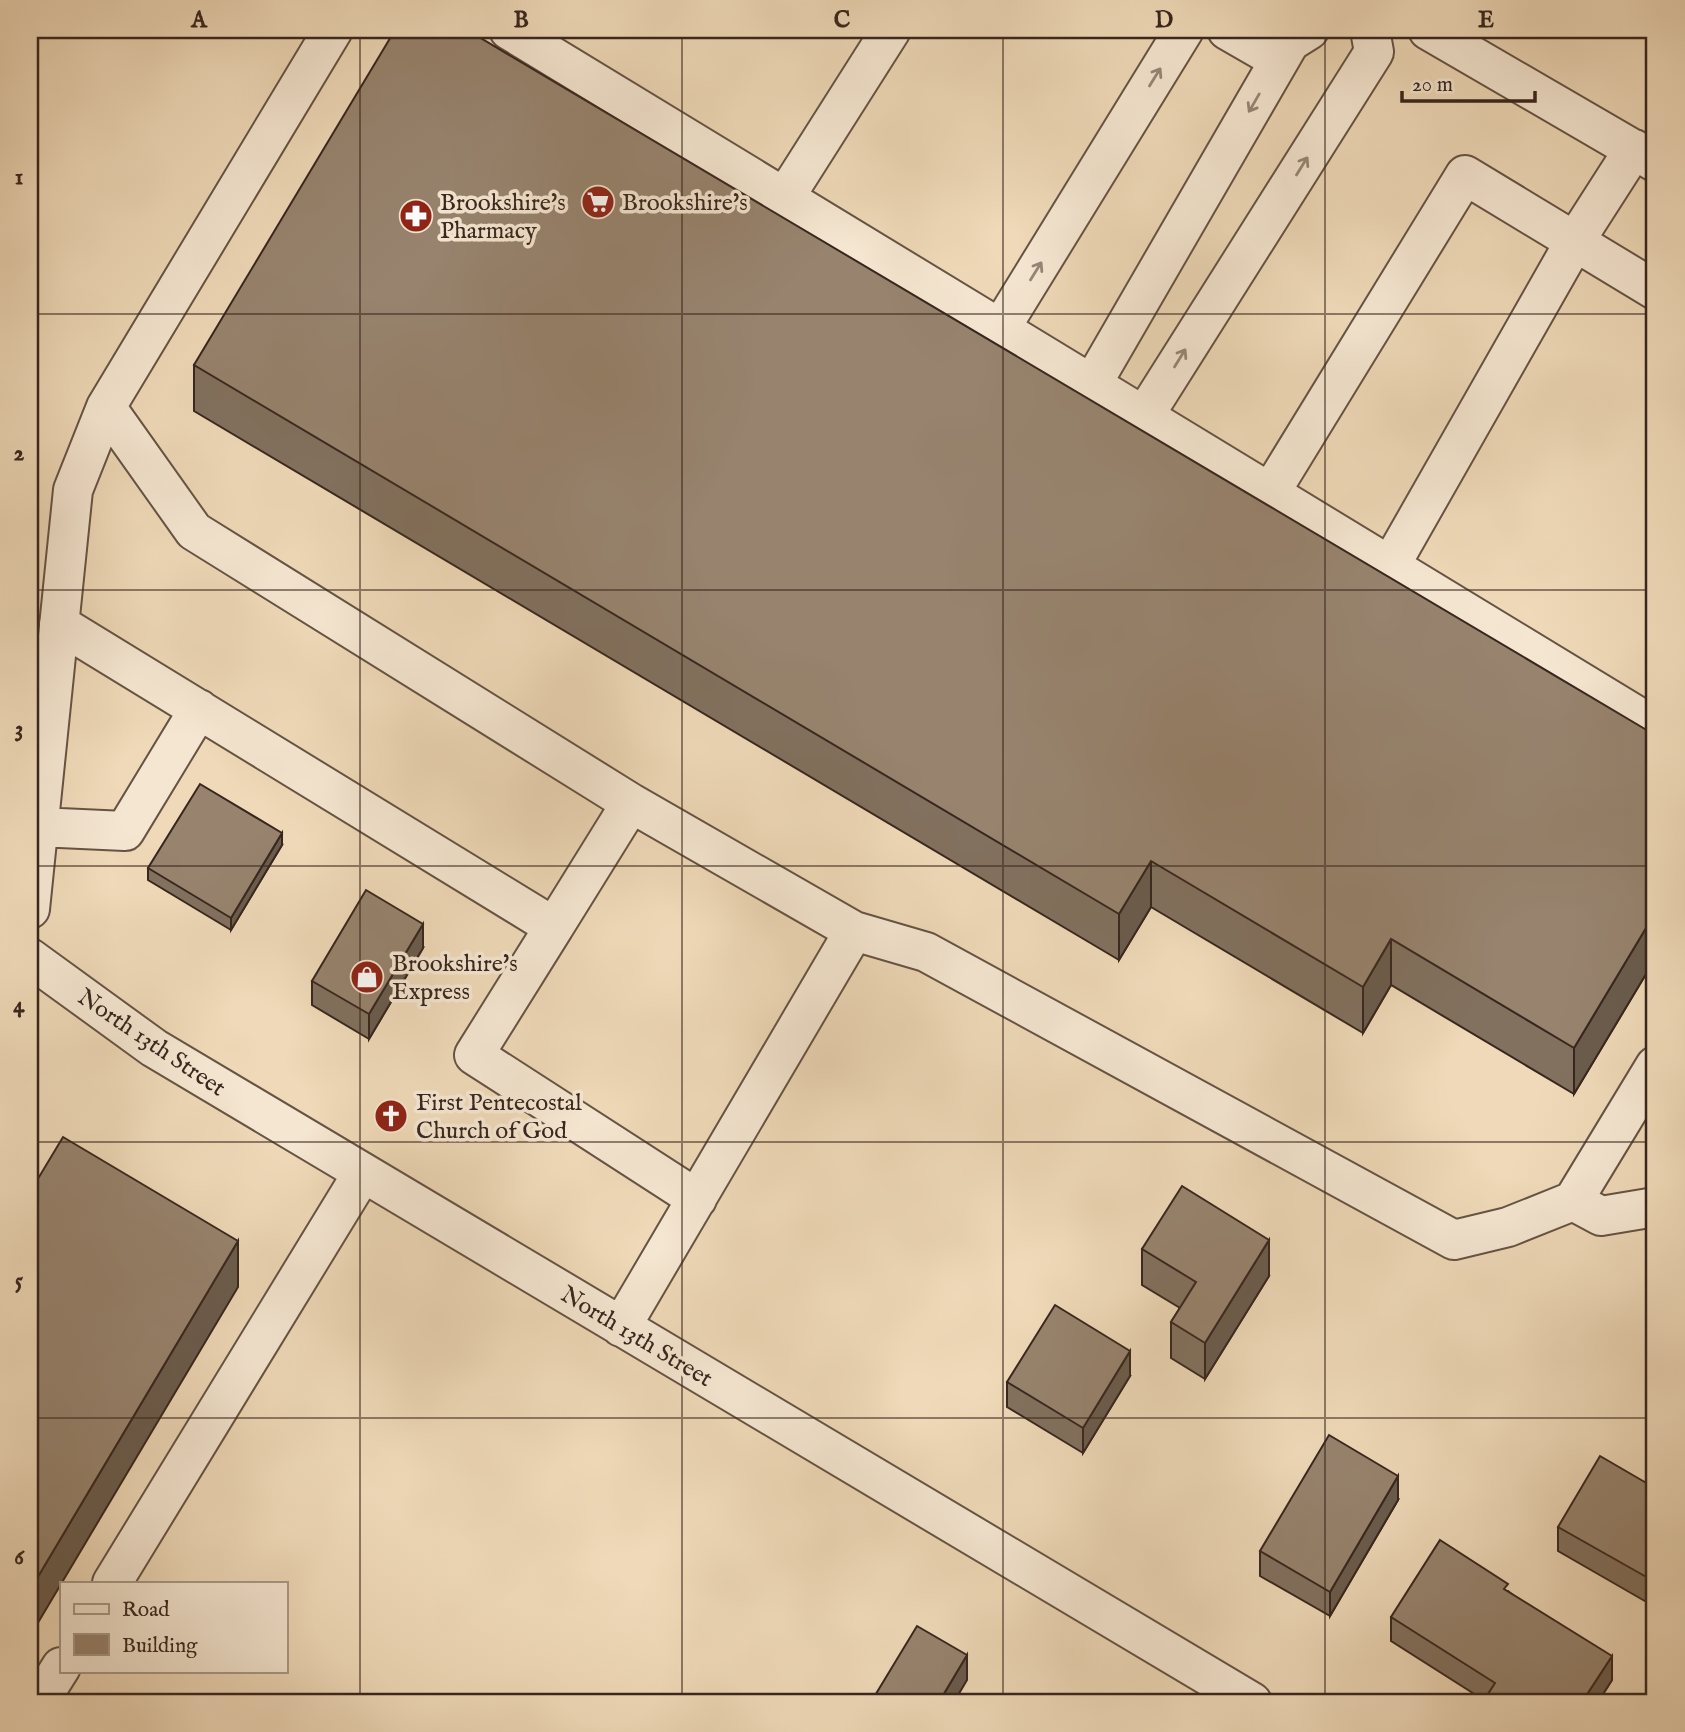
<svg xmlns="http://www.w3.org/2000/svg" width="1685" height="1732" font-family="'IM FELL English',serif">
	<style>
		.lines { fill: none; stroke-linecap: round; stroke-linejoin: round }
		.minor-casing { stroke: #665344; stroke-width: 42 }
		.minor { stroke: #f5e6d1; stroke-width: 38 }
		.wall { fill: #82715f; stroke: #38261e; stroke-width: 2 }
		.shaded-wall { fill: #6a5c4d; stroke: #38261e; stroke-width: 2 }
		.building { fill: #97836e; stroke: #38261e; stroke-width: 2 }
		.oneway { stroke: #968678 }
		.grid { fill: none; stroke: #38261e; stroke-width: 2; stroke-opacity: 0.55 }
		.labels { text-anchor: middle; stroke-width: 7; stroke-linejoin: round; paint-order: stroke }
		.poi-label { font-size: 24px; fill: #38261e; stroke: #f5e6d1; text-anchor: start }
		.street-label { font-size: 24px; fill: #38261e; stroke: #f5e6d1 }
		.neatline { fill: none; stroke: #38261e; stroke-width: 2.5 }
		.grid-label { font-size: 23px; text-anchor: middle; font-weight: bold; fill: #38261e }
	</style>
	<rect width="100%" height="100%" fill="#efd9b8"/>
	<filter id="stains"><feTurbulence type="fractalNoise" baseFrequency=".00286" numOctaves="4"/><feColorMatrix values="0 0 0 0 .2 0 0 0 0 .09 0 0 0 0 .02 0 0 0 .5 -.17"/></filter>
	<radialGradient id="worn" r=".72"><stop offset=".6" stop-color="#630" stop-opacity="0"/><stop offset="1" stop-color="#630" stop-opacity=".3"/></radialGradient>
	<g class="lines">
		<defs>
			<path id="minor" d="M 509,30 L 1655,727
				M 1227,30 L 1279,60
				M 1428,30 L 1655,162
				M 785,197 L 891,30
				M 1000,329 L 1184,30
				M 1092,384 L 1290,42 L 1309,30
				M 106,407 L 194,531 L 631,803 L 854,931 L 621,1327
				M 1144,416 L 1374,52 L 1370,30
				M 1270,493 L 1465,175 L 1655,290
				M 1390,566 L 1575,241 L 1634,149
				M 59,624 L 554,927 L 631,803
				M 38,827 L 125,831 L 199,709
				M 30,909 L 73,490 L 106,407 L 333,30
				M 554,927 L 474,1055 L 697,1199
				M 854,931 L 926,952 L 1454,1240 L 1508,1227 L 1573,1201 L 1655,1066
				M 30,958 L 154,1048 L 1252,1702
				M 1573,1201 L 1601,1216 L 1655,1207
				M 112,1583 L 362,1174
				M 39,1702 L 61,1667"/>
		</defs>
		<use href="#minor" class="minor-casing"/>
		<use href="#minor" class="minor"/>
	</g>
	<path class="wall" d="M 194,365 L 1655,735 L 1655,959 L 1574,1094 L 1391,985 L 1363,1033 L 1151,907 L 1119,960 L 194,411 Z
		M 282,845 L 231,930 L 148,880 L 148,868 Z
		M 423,948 L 369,1039 L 312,1005 L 312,981 Z
		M 1142,1249 L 1269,1276 L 1205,1379 L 1171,1358 L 1171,1322 L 1180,1308 L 1142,1285 Z
		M 1130,1376 L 1083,1453 L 1007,1407 L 1007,1382 Z
		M 1655,1488 L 1655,1595 L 1650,1604 L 1558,1551 L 1558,1527 Z
		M 1398,1500 L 1330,1616 L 1260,1576 L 1260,1551 Z
		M 1508,1591 L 1612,1680 L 1598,1702 L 1487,1702 L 1391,1641 L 1391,1617 Z"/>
	<path class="shaded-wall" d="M 282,833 L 282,845 L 231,930 L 231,918 Z
		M 1151,861 L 1151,907 L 1119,960 L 1119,914 Z
		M 1655,913 L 1655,959 L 1574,1094 L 1574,1048 Z
		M 423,924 L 423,948 L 369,1039 L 369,1014 Z
		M 1391,939 L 1391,985 L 1363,1033 L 1363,987 Z
		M 1269,1240 L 1269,1276 L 1205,1379 L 1205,1343 Z
		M 238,1241 L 238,1287 L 30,1636 L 30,1590 Z
		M 1130,1351 L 1130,1376 L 1083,1453 L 1083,1428 Z
		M 1398,1476 L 1398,1500 L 1330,1616 L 1330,1592 Z
		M 1655,1571 L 1655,1595 L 1650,1604 L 1650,1579 Z
		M 967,1655 L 967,1680 L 954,1702 L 939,1702 Z
		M 1612,1656 L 1612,1680 L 1598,1702 L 1582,1702 Z"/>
	<path class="building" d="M 395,30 L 467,30 L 1655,735 L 1655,913 L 1574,1048 L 1391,939 L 1363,987 L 1151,861 L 1119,914 L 194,365 Z
		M 200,784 L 282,833 L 231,918 L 148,868 Z
		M 366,890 L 423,924 L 369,1014 L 312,981 Z
		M 63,1137 L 238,1241 L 30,1590 L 30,1192 Z
		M 1182,1186 L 1269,1240 L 1205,1343 L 1171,1322 L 1196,1282 L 1142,1249 Z
		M 1055,1305 L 1130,1351 L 1083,1428 L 1007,1382 Z
		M 1329,1435 L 1398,1476 L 1330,1592 L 1260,1551 Z
		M 1600,1456 L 1655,1488 L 1655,1571 L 1650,1579 L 1558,1527 Z
		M 1440,1540 L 1508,1584 L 1504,1589 L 1612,1656 L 1582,1702 L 1502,1702 L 1488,1694 L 1495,1683 L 1391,1617 Z
		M 917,1626 L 967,1655 L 939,1702 L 871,1702 Z"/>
	<defs><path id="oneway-shaft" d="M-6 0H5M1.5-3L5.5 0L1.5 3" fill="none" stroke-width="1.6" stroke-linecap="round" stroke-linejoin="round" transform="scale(1.75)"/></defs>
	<g class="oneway">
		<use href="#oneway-shaft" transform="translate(1155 77) rotate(-58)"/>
		<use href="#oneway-shaft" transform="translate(1254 103) rotate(120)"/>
		<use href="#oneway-shaft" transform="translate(1302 166) rotate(-58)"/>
		<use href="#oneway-shaft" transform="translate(1036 271) rotate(-58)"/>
		<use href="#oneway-shaft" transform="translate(1180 358) rotate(-58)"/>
	</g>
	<path class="grid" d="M 360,30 L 360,1702M 682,30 L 682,1702M 1003,30 L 1003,1702M 1325,30 L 1325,1702M 30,314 L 1655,314M 30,590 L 1655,590M 30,866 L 1655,866M 30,1142 L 1655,1142M 30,1418 L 1655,1418"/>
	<defs>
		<symbol id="supermarket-disc" viewBox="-11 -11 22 22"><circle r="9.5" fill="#8f2418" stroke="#f5e6d1"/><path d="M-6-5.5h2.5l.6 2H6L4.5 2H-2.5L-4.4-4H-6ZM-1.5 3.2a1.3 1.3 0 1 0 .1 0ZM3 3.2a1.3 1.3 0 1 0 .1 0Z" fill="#fff"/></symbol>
		<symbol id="pharmacy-disc" viewBox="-11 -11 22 22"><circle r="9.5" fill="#8f2418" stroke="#f5e6d1"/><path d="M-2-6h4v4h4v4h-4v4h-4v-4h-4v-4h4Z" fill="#fff"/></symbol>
		<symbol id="shop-disc" viewBox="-11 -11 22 22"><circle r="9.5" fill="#8f2418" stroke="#f5e6d1"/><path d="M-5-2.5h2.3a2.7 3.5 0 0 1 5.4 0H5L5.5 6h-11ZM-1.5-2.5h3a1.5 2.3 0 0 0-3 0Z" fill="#fff"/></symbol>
		<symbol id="church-disc" viewBox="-11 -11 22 22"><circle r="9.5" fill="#8f2418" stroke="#f5e6d1"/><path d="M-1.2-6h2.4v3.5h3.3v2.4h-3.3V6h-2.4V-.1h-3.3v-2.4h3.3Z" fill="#fff"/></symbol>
	</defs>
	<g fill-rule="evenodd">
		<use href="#supermarket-disc" x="579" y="183" width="38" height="38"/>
		<use href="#pharmacy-disc" x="397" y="197" width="38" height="38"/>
		<use href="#shop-disc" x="348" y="958" width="38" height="38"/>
		<use href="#church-disc" x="372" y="1097" width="38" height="38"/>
	</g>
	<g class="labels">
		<g class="poi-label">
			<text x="440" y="210">Brookshire's<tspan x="440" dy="28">Pharmacy</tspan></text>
			<text x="622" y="210">Brookshire's</text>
			<text x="392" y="971">Brookshire's<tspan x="392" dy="28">Express</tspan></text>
			<text x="416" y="1110">First Pentecostal<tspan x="416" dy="28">Church of God</tspan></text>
		</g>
		<g class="street-label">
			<text transform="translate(152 1042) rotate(34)" y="8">North 13th Street</text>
			<text transform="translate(637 1336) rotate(31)" y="8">North 13th Street</text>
		</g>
	</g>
	<rect width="1685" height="1732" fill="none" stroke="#efd9b8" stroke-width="77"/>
	<rect x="60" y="1582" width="228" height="91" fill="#f5e6d1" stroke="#a99989" stroke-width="2"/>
	<rect x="74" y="1604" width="35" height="10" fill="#f5e6d1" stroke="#a99989" stroke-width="2"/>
	<text x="122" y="1616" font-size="21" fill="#38261e">Road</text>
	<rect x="74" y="1634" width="35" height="21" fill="#97836e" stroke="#a99989" stroke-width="2"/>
	<text x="122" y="1652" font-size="21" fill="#38261e">Building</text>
	<path d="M1402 91v10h133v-10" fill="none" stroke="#38261e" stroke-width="3.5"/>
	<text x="1412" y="91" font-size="21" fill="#38261e" stroke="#f5e6d1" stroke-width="5" paint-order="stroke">20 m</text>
	<rect x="38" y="38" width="1608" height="1656" class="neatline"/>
	<g class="grid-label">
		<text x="199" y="27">A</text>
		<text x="521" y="27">B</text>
		<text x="842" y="27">C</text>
		<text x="1164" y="27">D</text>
		<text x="1486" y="27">E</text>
		<text x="19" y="184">1</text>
		<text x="19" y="460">2</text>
		<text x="19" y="736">3</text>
		<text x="19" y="1012">4</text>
		<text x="19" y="1288">5</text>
		<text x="19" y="1564">6</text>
	</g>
	<rect width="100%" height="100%" filter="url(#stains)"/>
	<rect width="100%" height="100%" fill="url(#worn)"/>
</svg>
